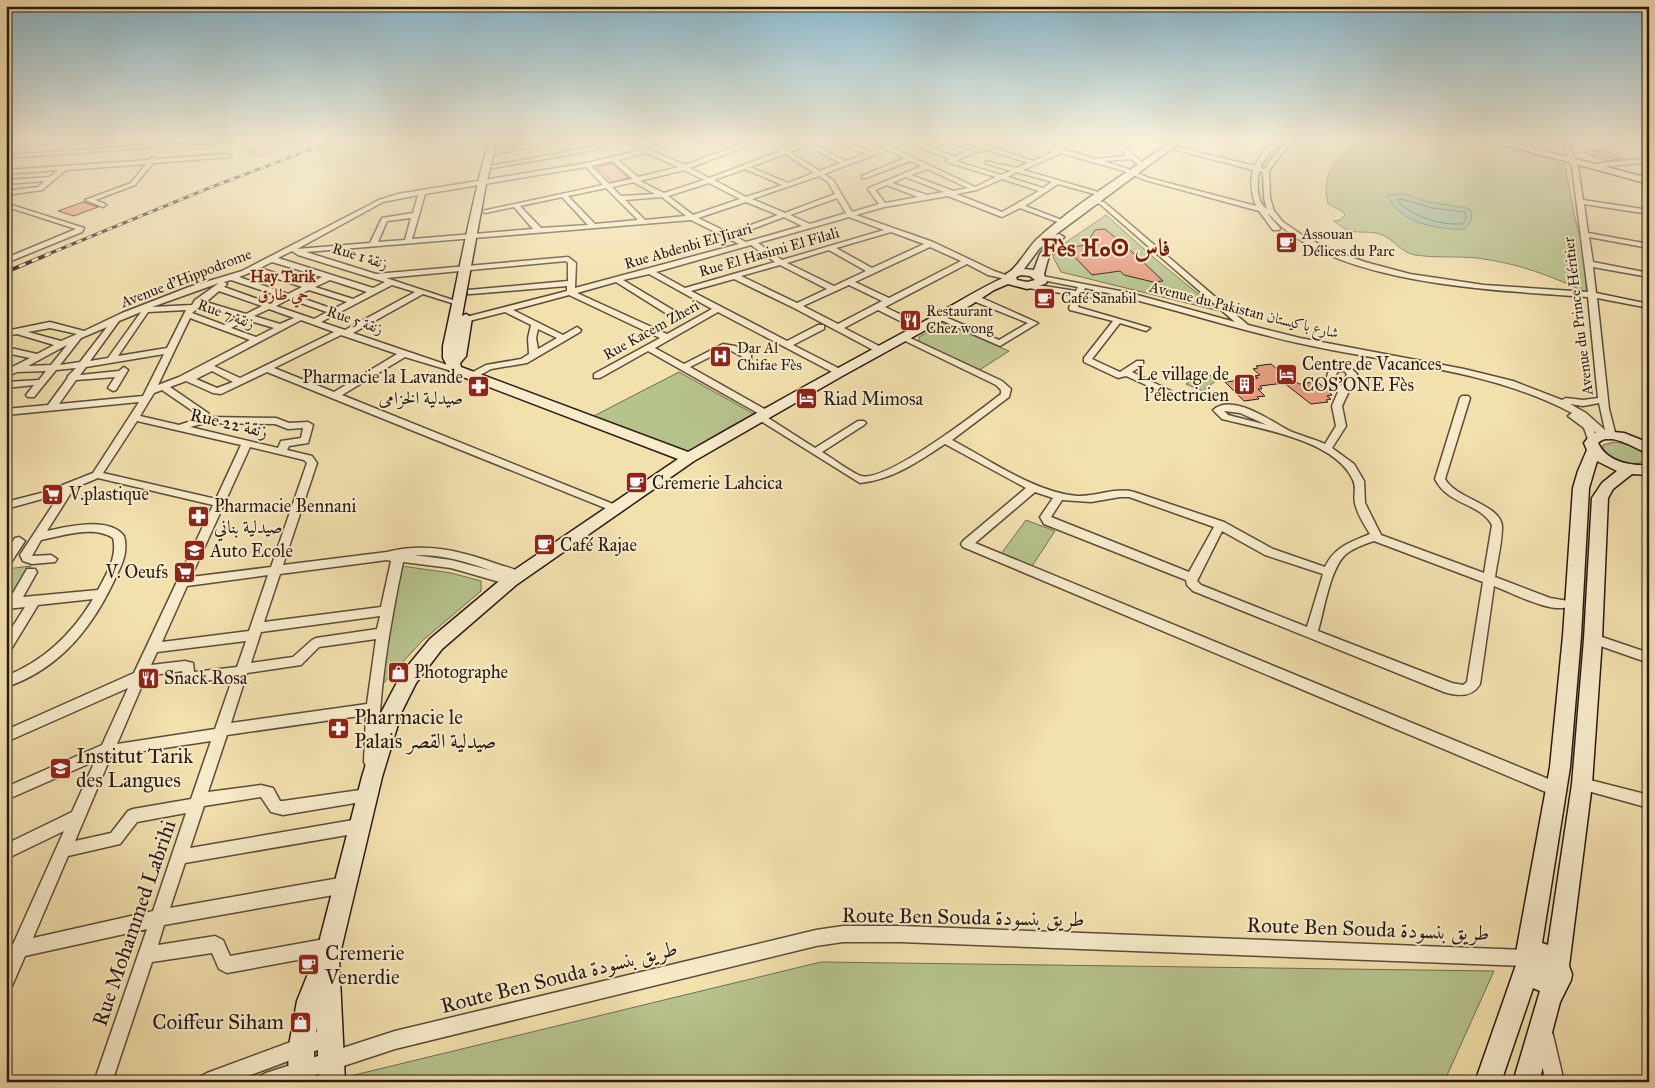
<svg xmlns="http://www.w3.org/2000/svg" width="1655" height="1088" font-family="'IM FELL Great Primer',Amiri,'Noto Sans Tifinagh',serif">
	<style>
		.green { fill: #b6c38d; stroke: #706e50 }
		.water { fill: #9cbda6; stroke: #6e7c6c }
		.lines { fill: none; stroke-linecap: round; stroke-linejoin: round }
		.shore { stroke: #626c5d; stroke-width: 1 }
		.building { fill: #e99e83; stroke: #291a14 }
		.street-casing { stroke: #5b4c3a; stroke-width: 3 }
		.secondary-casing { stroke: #291a14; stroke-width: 3 }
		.street { fill: #f7ebca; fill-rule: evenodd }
		.secondary { fill: #f7ebca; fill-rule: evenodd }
		.rail-far1-casing { stroke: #291a14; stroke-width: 3 }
		.rail-casing { stroke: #291a14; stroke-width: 4 }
		.rail-far1 { stroke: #f7ebca; stroke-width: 2; stroke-dasharray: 5.5; stroke-linecap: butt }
		.rail { stroke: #f7ebca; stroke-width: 2.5; stroke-dasharray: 7; stroke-linecap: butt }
		.labels { text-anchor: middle; stroke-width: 4; stroke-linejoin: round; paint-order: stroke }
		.far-poi-label { font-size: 15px; fill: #291a14; stroke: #f7ebca; text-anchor: start }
		.far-street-label { font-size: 15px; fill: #291a14; stroke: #f7ebca }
		.far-neighbourhood-label { font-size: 16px; font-weight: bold; fill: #7a1f14; stroke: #f7ebca }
		.poi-label { font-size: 18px; fill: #291a14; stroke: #f7ebca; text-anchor: start }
		.street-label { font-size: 18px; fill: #291a14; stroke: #f7ebca }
		.near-poi-label { font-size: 21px; fill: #291a14; stroke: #f7ebca; text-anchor: start }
		.near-street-label { font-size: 21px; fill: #291a14; stroke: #f7ebca }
		.far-town-label { font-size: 24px; font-weight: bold; fill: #7a1f14; stroke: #f7ebca }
	</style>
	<rect width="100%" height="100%" fill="#f2e0ad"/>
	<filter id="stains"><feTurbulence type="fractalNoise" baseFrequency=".004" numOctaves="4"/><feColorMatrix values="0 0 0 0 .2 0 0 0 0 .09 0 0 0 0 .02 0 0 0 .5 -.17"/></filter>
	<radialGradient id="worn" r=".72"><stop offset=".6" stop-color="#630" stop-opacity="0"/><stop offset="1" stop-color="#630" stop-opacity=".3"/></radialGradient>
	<path class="green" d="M 289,140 L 304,140 L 264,156 L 246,151 Z
		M 1368,140 L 1476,140 L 1554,160 L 1565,165 L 1574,214 L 1584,253 L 1589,294 C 1553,276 1517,263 1477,258 C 1456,256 1435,258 1415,255 C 1400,252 1394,239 1380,234 C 1369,231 1360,233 1350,231 C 1345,230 1338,224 1334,221 L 1340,220 L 1345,215 L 1342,211 L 1328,204 C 1320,168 1340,156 1368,140 Z
		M 1106,215 L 1153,257 L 1219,311 L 1061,272 L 1053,257 L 1059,247 Z
		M 944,323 L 1009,351 L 978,371 L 922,345 L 919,341 L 919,337 Z
		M 679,372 L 754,414 L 686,454 L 590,418 Z
		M 1202,372 L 1218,379 L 1203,391 L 1186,384 Z
		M 1614,442 C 1625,443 1645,448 1644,461 C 1631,468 1611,460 1603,449 L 1603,445 Z
		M 1026,520 L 1055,531 L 1032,566 L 1001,554 Z
		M 31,566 L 10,602 L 6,602 L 6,569 Z
		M 402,566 L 451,573 L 481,581 L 481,591 L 422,641 L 381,686 L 394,571 Z
		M 821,962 L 1494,971 L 1444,1082 L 346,1082 L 346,1077 Z"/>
	<path class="water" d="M 1390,194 L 1405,194 L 1428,202 L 1467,208 L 1472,211 L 1471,221 L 1465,229 C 1438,230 1400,223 1387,196 Z"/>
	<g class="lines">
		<path class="shore" d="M 1401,199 L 1432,208 L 1465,212 L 1466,219 L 1462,224 C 1438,225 1419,218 1400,204 L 1398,200 Z"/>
	</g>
	<path class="building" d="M 1604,150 L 1622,159 L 1605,161 L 1583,152 Z
		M 612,163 L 629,178 L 612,182 L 596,167 Z
		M 83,202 L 98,207 L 74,216 L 58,211 Z
		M 1105,229 L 1140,259 L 1163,281 L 1153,282 L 1124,275 L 1120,271 L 1092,275 L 1066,248 L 1086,245 L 1095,230 Z
		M 1271,364 L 1279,371 L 1287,373 L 1299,384 L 1315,382 L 1319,383 L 1332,395 L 1327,396 L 1331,399 L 1326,400 L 1328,402 L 1311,404 L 1284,383 L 1260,386 L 1262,389 L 1258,389 L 1265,396 L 1257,397 L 1259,399 L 1244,401 L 1225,382 L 1258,378 L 1255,376 L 1260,375 L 1253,369 L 1258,368 L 1256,366 Z"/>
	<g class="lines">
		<defs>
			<path id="street" d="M 50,140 L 86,140 L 6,147 L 6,143 Z
				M 220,140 L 254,140 L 6,158 L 8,155 Z
				M 544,140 L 558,140 L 496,154 L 493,152 Z
				M 602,140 L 610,140 L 595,150 L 493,168 L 490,166 L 593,147 Z
				M 633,140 L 639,140 L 636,144 L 647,149 L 671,140 L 681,140 L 652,151 L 685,165 L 752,140 L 761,140 L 690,168 L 709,178 L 781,151 L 765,140 L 773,140 L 786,149 L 809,140 L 818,140 L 812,143 L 845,161 L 866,154 L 832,140 L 841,140 L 871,152 L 885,147 L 871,140 L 880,140 L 890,145 C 914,136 931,148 954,157 L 964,153 L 929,140 L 939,140 L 969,151 L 979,147 L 962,140 L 972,140 L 1033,161 L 1055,151 L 1020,140 L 1031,140 L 1046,145 L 1055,140 L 1063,140 L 1052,146 L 1096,159 L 1127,156 L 1110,140 L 1117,140 L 1146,166 L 1141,167 L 1131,159 L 1103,161 L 1128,169 L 1149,178 L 1256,206 C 1251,193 1250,183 1253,170 L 1173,149 L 1176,147 L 1255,166 C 1260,155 1270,140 1284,140 C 1274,149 1266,156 1260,168 L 1264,169 L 1277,152 L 1290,140 L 1297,140 L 1281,154 L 1269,171 L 1270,198 L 1274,211 L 1283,222 L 1302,235 L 1326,248 L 1365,262 L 1410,274 L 1484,285 L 1588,292 L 1572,167 L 1561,140 L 1567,140 L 1578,167 L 1583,200 L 1649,210 L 1649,214 L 1584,204 L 1588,233 L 1649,244 L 1649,248 L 1589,237 L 1593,262 L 1649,273 L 1649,277 L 1593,267 L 1596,293 L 1649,304 L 1649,308 L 1597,298 L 1609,409 L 1616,436 C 1608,443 1600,437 1594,431 L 1597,440 L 1592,443 L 1589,442 L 1584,428 L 1568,416 L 1572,413 C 1487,368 1390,364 1298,343 C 1226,327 1157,303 1085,288 L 1083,292 L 1105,297 L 1101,299 L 1082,296 L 1078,307 L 1150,328 L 1146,331 L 1120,323 L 1092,359 L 1120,372 L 1137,361 L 1143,361 L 1143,365 L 1132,372 L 1171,391 L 1166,394 L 1126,376 L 1118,378 L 1084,362 L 1084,358 L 1113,321 L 1070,310 L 1069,308 L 1074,295 L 1028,288 L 1028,284 L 1031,284 L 1076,291 L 1078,287 L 1037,279 L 1037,275 L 1130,293 L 1235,322 L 1100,204 L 1092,202 L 1092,200 L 1104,202 L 1248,325 L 1300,338 L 1464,369 L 1513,381 L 1562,400 L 1566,398 L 1583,400 L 1598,398 L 1588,297 C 1498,290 1329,286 1268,213 L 1269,216 L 1280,228 L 1279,230 L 1273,230 L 1259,211 L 1145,180 L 1124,171 L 1061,153 L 1023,170 L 1105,194 L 1102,196 L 1058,184 L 1025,206 L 1067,222 L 1067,224 L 1063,224 L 1020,208 L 1002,217 L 948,196 L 884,207 L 856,215 L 933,242 L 994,271 L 1014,278 L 1010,280 L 988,275 L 967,264 L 885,307 L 924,326 L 924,330 L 918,330 L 878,310 L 844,328 L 883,348 L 883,352 L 877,352 L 794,308 L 734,279 L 691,291 L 787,341 L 818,325 L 824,325 L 824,329 L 793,345 L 842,370 L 842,374 L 836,374 L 718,312 L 655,348 L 684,364 L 723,344 L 735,346 L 751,355 L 751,359 L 748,360 L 730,350 L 724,350 L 690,367 L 770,412 L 770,416 L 765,416 L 815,448 L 858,421 L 864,421 L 866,423 L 864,425 L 822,452 C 832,458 852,473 861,476 C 886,483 979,411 1001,394 L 1001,390 L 996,385 L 899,338 L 903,335 L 906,336 L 1002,381 L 1011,389 L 1009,397 L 952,440 C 990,460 1034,492 1077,496 C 1096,497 1115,487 1134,492 L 1224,522 L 1273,549 L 1325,567 C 1335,546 1351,542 1370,534 C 1364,524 1357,514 1355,503 C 1353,496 1357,488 1353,480 C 1335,440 1261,429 1222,419 L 1213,410 C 1233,392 1273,423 1292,432 C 1302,436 1314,439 1325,444 L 1336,426 L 1332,406 L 1338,392 L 1326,381 L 1328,373 L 1334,366 L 1350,367 L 1357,374 L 1342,406 L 1346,426 L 1332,448 L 1354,464 L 1364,481 L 1365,503 L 1381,535 L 1484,573 L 1492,525 C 1479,502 1449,506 1435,479 L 1460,398 L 1462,396 L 1468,396 L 1470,398 L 1445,479 C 1456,499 1502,505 1502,527 C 1502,544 1497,561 1495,577 L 1550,598 L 1568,601 L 1570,604 L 1568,607 C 1550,613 1512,593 1494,586 L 1480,684 C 1472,698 1457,696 1444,692 L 1193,591 L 1187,585 L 1186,580 L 1044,524 L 1040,517 L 1053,498 L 1035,492 L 975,543 L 1563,785 L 1565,790 L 1563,795 L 1558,796 L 1553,795 L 963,547 L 961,544 L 963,541 L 1026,488 L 945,444 C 917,462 894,479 860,483 L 756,418 L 758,416 L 763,416 L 648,351 L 600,378 L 594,378 L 594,374 L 660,338 L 569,295 L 513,310 L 563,335 L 577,327 L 581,330 L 580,332 L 527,363 L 491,369 L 475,378 L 469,378 L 469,374 L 486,365 L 521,359 L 529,354 L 528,338 L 531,325 L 505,312 L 465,322 L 461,320 L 462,318 L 567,291 L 567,286 L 471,294 L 468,294 L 468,290 L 568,281 L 568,263 L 566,261 L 386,278 L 462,303 L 458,305 L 423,294 L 353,333 L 459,369 L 455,372 L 405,357 L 342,395 L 618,506 L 619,508 L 618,510 L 610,510 L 267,372 L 221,394 L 213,393 L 186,381 L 170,387 L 208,413 L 210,417 L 276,418 L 289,423 L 308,422 L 313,425 L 308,443 L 289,446 L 287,450 L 312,456 L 317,463 L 283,565 L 387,552 C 426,542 462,551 500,565 C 507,567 519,570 524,576 L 522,579 L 515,579 L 514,584 L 510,585 L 451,568 L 403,562 C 389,629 378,694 378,762 L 376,766 L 371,768 L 366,766 L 364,762 L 366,715 L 227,735 L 208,792 L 261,785 L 273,788 L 280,801 L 283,801 L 367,789 L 372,790 L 374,795 L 372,800 L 367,801 L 283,815 L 271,812 L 261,797 L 204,806 L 190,848 L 359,819 L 364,821 L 366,826 L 364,831 L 359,833 L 185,863 L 170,908 L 345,877 L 351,880 L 353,885 L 351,890 L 345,893 L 164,925 L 158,945 L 215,936 L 223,940 L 230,956 L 330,938 L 336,940 L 338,946 L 336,952 L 330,954 L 227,973 L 219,969 L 212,953 L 152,962 L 112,1082 L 94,1082 L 147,929 L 25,956 L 12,986 L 6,988 L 6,960 L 64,831 L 6,859 L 6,844 L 72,812 L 95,761 L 6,800 L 6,787 L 102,745 L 128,688 L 6,742 L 6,730 L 134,673 L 213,505 L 98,478 L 74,488 L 47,531 C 67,527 108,516 124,536 C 129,554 120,568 113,583 C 91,629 58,670 6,687 L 6,676 C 44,661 72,634 93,599 L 38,605 L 10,651 L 6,653 L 6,637 L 25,607 L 6,609 L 6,601 L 9,600 L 27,569 L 35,569 L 37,572 L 23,597 L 98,590 C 106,574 118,557 113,538 C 92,525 63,536 41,540 L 32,556 L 51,555 L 57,559 L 55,562 L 32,564 L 23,561 L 20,555 L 60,494 L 6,509 L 6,502 L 45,492 L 93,473 L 139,402 L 6,415 L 6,409 L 48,405 L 67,379 L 68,376 L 76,368 L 56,370 L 34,397 L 28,397 L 26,395 L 34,385 L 6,388 L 6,382 L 39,380 L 46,371 L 17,372 L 6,377 L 6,370 L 30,358 L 6,353 L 6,347 L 37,354 L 54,345 L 17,334 L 6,336 L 6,331 L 50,322 L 84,331 L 122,313 L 189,287 L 242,271 L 379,200 L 398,194 L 587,163 L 641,150 L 630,146 ZM 907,142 L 949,159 L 946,161 L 947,162 L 996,177 L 975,187 L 893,148 ZM 807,145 L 840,163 L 820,171 L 790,152 ZM 985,149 L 1028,163 L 1016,168 L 985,161 L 985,163 L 1011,171 L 1001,175 L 958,162 L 959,159 ZM 887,150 L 905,158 L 862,176 L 862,178 L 866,178 L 910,161 L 922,166 L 869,188 L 868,189 L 879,204 L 852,212 L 833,180 L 824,174 ZM 646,153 L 679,167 L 638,177 L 618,160 ZM 785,154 L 814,173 L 788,183 L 750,167 ZM 612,161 L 632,178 L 632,179 L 609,184 L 591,166 ZM 586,167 L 603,185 L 482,211 L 485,213 L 514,207 L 533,229 L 412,239 L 425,194 ZM 745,169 L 782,185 L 746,197 L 714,180 ZM 927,169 L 968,188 L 953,191 L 911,175 ZM 684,170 L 704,180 L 664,193 L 640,181 ZM 1259,171 L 1263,172 L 1264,198 L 1267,209 C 1256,203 1257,182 1259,171 ZM 1017,172 L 1052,182 L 1043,188 L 1008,177 ZM 819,176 L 828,182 L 835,194 L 785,213 L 752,199 ZM 906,177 L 944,192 L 927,195 L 892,183 ZM 1002,179 L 1039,191 L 1002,212 L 956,194 L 977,190 ZM 634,182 L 635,183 L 655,194 L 621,196 L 612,187 ZM 709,183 L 740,199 L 693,215 L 668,196 ZM 887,185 L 918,197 L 885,203 L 875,190 ZM 606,188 L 638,220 L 595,224 L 568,196 ZM 418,195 L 413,213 L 382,218 L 370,243 L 297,249 L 383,202 ZM 562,197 L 588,225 L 541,228 L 520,206 ZM 662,197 L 686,216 L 645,220 L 625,200 ZM 837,198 L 846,213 L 810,224 L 790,215 ZM 746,202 L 778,215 L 729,233 L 698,218 ZM 784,217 L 802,226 L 746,242 L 734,236 ZM 849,217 L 884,230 L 782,260 L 758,243 ZM 411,218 L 405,240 L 378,242 L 387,221 ZM 691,220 L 739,244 L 575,288 L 576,263 L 568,257 L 376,274 L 306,252 ZM 891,232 L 924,244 L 872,268 L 836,248 ZM 751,245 L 775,262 L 685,288 L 656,272 ZM 930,247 L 961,261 L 889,298 L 855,282 ZM 829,250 L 866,271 L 834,286 L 787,263 ZM 292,251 L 298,255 L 385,282 L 373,288 L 278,258 ZM 272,262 L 322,277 L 308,284 L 260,268 ZM 780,265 L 827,289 L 797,303 L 741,276 ZM 254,271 L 302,287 L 288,294 L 239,277 ZM 649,274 L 712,309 L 667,334 L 577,293 L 616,282 L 667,314 L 673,314 L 673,310 L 623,280 ZM 231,280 L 282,297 L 269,303 L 224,287 L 227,284 L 224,282 ZM 330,280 L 367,292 L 353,299 L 315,287 ZM 219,283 L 195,300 L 192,305 L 152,307 ZM 392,285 L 415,292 L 345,330 L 321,322 ZM 849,285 L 882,301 L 838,324 L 803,306 ZM 309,290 L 347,302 L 333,309 L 296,296 ZM 219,291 L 262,306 L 246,314 L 206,302 ZM 289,299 L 327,312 L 314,319 L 276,306 ZM 201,305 L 239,317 L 224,325 L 192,313 ZM 269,309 L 294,318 L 280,324 L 254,316 ZM 186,310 L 167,348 L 118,356 L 148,312 ZM 141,312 L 108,358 L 90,361 L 119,321 ZM 190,318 L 250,340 L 179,377 L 158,385 ZM 247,320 L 274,328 L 256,337 L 231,328 ZM 301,320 L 334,332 L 240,378 L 214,366 ZM 107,327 L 80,362 L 60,365 L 81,338 ZM 50,328 L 77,334 L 61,341 L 28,332 ZM 538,329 L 557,338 L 538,349 L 536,338 ZM 341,335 L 397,354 L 334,392 L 274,368 ZM 67,345 L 51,365 L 28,366 L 65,346 ZM 164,354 L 143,396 L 59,404 L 76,380 L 115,377 L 108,388 L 113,391 L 116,390 L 128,370 L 124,367 L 119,371 L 80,375 L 86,367 ZM 212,371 L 233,382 L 217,388 L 196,379 ZM 1339,371 L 1344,371 L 1347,374 L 1342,386 L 1336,380 L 1336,374 ZM 162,390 L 200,416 L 200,418 L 179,425 L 140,416 L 154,393 ZM 1599,403 L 1605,430 L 1586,413 L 1570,404 L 1583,406 ZM 1224,411 L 1240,413 L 1267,425 L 1228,415 ZM 137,421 L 241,445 L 216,499 L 103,473 ZM 205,423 L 275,424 L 288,429 L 303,428 L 301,438 L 281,441 L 278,448 L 190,427 ZM 250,447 L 304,460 L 307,463 L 271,567 L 191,577 ZM 1120,497 L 1129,497 L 1214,527 L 1189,572 L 1051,517 L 1062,500 L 1091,502 ZM 1222,531 L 1265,555 L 1323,574 L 1307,627 L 1201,585 L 1197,581 ZM 1374,541 L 1483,582 L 1467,682 L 1463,685 L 1452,683 L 1318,631 C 1324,611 1330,568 1346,554 C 1354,548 1364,544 1374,541 ZM 414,555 C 441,554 468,562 493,571 L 451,560 ZM 387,560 L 391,561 L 381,607 L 264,622 L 280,574 ZM 268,575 L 249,631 L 162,642 L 187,586 ZM 380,616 L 377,629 L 316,638 L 312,640 L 293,657 L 251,663 L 261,632 ZM 376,639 L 367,704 L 231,723 L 247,673 L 301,665 L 319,647 ZM 246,641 L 237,667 L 194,672 L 193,663 L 185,661 L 151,665 L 157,652 ZM 182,671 L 183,681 L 191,683 L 233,677 L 215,729 L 117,744 L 146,676 ZM 211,741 L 191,799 L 133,809 L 128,811 L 111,833 L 75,841 L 111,756 ZM 186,813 L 153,911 L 33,938 L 68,856 L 120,844 L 137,822 Z
				M 228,154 L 231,156 L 230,157 L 153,163 L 135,185 L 95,200 L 105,204 L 106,205 L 103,207 L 85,200 L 131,183 L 146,164 L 66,170 L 42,190 L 6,195 L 6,191 L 38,187 L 45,181 L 6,184 L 6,180 L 50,177 L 58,170 L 6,174 L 6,170 L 149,160 L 153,157 L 156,159 Z
				M 1649,158 L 1649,162 L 1593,168 L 1590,166 L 1593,164 Z
				M 11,206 L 15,206 L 84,228 L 82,232 L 6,263 L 6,258 L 76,229 L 11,208 Z
				M 976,298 L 982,298 L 1038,323 L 1000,346 L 936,318 L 940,316 L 943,316 L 999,340 L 1028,323 L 976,302 Z
				M 19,537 L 25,541 L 10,564 L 6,565 L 6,552 L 15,538 Z
				M 1593,634 L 1649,653 L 1649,663 L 1589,642 L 1587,639 L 1589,636 Z
				M 1582,778 L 1649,795 L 1649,808 L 1577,788 L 1575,784 L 1577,780 Z
				M 843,926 L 900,926 L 1527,950 L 1533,952 L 1535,958 L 1533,964 L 1527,966 L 900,942 L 843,942 L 816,946 L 395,1049 L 295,1082 L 257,1082 L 260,1076 L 266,1073 L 395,1031 L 816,930 Z
				M 1544,1026 L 1550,1029 L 1553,1035 L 1564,1082 L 1546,1082 L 1535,1035 L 1538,1029 Z
				M 331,1027 L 337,1030 L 340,1036 L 337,1042 L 331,1045 L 232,1082 L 198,1082 L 201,1076 L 207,1073 Z"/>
			<path id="secondary" d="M 489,140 L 497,140 L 486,184 L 462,316 L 466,314 L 472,318 L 466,356 L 460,363 L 461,367 L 688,452 C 765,408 843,365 921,323 C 949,308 976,290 1005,277 L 1006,274 C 1016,270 1027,249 1036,240 C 1077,202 1128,173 1173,140 L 1183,140 L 1055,235 L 1039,249 L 1024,269 L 1034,270 L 1040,254 L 1055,235 L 1059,234 L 1064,237 L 1048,259 L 1044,274 L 1047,282 L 1045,284 L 1027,289 L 1008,284 L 994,290 L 971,305 L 844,375 L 694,461 L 516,585 L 442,649 L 416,683 L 402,711 L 382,777 L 339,958 L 345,1082 L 319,1082 L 317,1027 L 314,1051 L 315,1082 L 289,1082 L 288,1051 L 297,1001 L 316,954 L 362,777 L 382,711 L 402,673 L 430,639 L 504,577 L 678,459 L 450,372 C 447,367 446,363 443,358 L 443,346 C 458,278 470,208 489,140 ZM 1021,275 L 1030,276 L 1035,280 L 1027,282 L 1017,280 L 1016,277 Z
				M 1487,140 L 1502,140 L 1649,178 L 1649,184 Z
				M 1603,431 L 1624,433 L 1649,443 L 1649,453 C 1636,450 1610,430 1598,443 C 1607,462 1630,466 1649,465 L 1649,475 L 1632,474 L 1613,489 L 1608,498 L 1602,639 L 1592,784 L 1569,966 L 1572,974 L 1571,980 L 1560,1002 L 1539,1082 L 1513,1082 L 1540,991 L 1533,988 L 1501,1082 L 1475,1082 L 1516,965 L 1515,958 L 1550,767 L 1563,636 L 1573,488 L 1578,471 L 1587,450 L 1584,443 L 1591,434 ZM 1597,461 L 1617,471 L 1602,483 L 1592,498 L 1584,639 L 1572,784 L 1548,945 L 1542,943 L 1570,767 L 1581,636 L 1589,488 Z"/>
		</defs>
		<use href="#street" class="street-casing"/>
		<use href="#secondary" class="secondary-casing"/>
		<use href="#street" class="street"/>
		<use href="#secondary" class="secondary"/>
		<defs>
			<path id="rail-far1" d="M 46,255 L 209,188 L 335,140"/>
			<path id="rail" d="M 6,272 L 49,254"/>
		</defs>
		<use href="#rail-far1" class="rail-far1-casing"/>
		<use href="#rail" class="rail-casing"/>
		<use href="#rail-far1" class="rail-far1"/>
		<use href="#rail" class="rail"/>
	</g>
	<linearGradient id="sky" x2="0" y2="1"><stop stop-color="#89b8ce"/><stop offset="0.48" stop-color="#f9f1da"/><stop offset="1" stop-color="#f9f1da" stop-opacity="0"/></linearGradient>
	<rect width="1655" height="293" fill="url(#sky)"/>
	<defs>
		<symbol id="cafe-square" viewBox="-11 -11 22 22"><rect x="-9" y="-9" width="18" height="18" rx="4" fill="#8f2418" stroke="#f7ebca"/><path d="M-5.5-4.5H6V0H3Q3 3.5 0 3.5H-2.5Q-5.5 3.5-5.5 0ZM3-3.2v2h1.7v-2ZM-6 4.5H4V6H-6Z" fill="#fff"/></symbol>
		<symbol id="restaurant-square" viewBox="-11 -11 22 22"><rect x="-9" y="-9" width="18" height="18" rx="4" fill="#8f2418" stroke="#f7ebca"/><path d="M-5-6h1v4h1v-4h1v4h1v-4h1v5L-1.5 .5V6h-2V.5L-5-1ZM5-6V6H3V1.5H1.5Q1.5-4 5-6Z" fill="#fff"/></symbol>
		<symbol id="hospital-square" viewBox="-11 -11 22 22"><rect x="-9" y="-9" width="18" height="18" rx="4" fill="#8f2418" stroke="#f7ebca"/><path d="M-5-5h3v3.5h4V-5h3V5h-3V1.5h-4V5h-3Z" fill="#fff"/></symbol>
		<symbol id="hotel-square" viewBox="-11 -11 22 22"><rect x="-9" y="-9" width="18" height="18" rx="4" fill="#8f2418" stroke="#f7ebca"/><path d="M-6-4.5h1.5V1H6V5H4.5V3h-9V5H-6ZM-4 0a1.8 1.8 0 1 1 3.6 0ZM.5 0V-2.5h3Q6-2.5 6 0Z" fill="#fff"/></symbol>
		<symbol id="building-square" viewBox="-11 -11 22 22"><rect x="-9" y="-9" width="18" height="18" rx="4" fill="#8f2418" stroke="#f7ebca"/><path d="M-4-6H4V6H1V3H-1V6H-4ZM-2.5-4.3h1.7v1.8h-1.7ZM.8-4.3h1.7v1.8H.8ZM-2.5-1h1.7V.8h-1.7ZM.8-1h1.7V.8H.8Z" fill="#fff"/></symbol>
		<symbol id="pharmacy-square" viewBox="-11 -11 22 22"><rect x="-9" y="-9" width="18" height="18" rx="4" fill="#8f2418" stroke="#f7ebca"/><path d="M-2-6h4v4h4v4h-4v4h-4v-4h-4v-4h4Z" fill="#fff"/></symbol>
		<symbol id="supermarket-square" viewBox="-11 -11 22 22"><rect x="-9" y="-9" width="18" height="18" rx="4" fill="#8f2418" stroke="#f7ebca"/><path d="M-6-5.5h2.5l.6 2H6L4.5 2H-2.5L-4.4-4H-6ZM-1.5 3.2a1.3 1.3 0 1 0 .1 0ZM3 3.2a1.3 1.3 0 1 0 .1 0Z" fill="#fff"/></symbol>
		<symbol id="school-square" viewBox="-11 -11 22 22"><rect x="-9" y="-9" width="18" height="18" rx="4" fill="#8f2418" stroke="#f7ebca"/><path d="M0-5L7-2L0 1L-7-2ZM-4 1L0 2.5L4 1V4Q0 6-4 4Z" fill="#fff"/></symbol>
		<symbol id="shop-square" viewBox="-11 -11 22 22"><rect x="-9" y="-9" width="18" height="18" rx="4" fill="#8f2418" stroke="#f7ebca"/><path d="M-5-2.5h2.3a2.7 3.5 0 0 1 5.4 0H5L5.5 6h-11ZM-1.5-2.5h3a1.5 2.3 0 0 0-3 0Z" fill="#fff"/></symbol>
	</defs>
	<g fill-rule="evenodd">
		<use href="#cafe-square" x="1274" y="230" width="25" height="25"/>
		<use href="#cafe-square" x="1032" y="286" width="25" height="25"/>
		<use href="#restaurant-square" x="898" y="308" width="25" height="25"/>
		<use href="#hospital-square" x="708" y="344" width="25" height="25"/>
		<use href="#hotel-square" x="1274" y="362" width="25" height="25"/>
		<use href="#building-square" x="1232" y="372" width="25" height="25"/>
		<use href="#pharmacy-square" x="466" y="374" width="25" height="25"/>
		<use href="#hotel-square" x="794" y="386" width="25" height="25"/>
		<use href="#cafe-square" x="624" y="470" width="25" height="25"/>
		<use href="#supermarket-square" x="40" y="482" width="25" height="25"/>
		<use href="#pharmacy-square" x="186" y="504" width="25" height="25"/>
		<use href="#cafe-square" x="532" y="532" width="25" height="25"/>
		<use href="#school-square" x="182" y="538" width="25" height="25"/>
		<use href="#supermarket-square" x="172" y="560" width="25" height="25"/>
		<use href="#shop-square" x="386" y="660" width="25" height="25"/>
		<use href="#restaurant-square" x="136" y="666" width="25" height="25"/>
		<use href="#pharmacy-square" x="326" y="716" width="25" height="25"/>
		<use href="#school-square" x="48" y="756" width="25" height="25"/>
		<use href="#cafe-square" x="296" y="952" width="25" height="25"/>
		<use href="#shop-square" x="288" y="1010" width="25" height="25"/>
	</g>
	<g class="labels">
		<g class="far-poi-label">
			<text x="1302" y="239">Assouan<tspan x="1302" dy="17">Délices du Parc</tspan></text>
			<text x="1061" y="303">Café Sanabil</text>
			<text x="926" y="316">Restaurant<tspan x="926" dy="17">Chez wong</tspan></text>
			<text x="737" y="353">Dar Al<tspan x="737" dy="17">Chifae Fès</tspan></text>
		</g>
		<g class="far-street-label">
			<text transform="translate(688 246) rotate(-16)" y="5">Rue Abdenbi El Jirari</text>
			<text transform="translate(769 252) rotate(-16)" y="5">Rue El Hasimi El Filali</text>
			<text transform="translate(360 256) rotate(17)" y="5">Rue 1 زنقة</text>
			<text transform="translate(186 278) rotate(-21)" y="5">Avenue d'Hippodrome</text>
			<text transform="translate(1244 310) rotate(14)" y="5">Avenue du Pakistan شارع باكيستان</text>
			<text transform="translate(226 314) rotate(20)" y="5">Rue 7 زنقة</text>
			<text transform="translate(1578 316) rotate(-97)" y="5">Avenue du Prince Héritier</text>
			<text transform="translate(355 320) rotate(19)" y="5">Rue 5 زنقة</text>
			<text transform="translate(651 330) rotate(-29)" y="5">Rue Kacem Zheri</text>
		</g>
		<g class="far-neighbourhood-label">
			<text x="283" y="282">Hay Tarik<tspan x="283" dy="18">حي طارق</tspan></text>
		</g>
		<g class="poi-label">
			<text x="1302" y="370">Centre de Vacances<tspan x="1302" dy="21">COS’ONE Fès</tspan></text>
			<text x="1229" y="380" text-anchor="end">Le village de<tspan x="1229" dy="21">l'électricien</tspan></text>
			<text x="463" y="383" text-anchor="end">Pharmacie la Lavande<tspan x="463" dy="21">صيدلية الخزامى</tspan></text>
			<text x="823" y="405">Riad Mimosa</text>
			<text x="652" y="489">Cremerie Lahcica</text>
			<text x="69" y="500">V.plastique</text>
			<text x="214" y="512">Pharmacie Bennani<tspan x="214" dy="21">صيدلية بناني</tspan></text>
			<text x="560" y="551">Café Rajae</text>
			<text x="210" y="557">Auto Ecole</text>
			<text x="168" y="578" text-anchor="end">V. Oeufs</text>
			<text x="414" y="678">Photographe</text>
			<text x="164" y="684">Snack Rosa</text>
		</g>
		<g class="street-label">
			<text transform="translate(229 423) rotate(13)" y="6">Rue 22 زنقة</text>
		</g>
		<g class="near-poi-label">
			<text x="354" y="724">Pharmacie le<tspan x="354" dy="24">Palais صيدلية القصر</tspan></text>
			<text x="76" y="763">Institut Tarik<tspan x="76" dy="24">des Langues</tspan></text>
			<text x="325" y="960">Cremerie<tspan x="325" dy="24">Venerdie</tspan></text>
			<text x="284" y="1029" text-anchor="end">Coiffeur Siham</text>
		</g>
		<g class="near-street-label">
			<text transform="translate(963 917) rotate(1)" y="7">Route Ben Souda طريق بنسودة</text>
			<text transform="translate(134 923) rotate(-71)" y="7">Rue Mohammed Labrihi</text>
			<text transform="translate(1368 929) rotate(2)" y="7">Route Ben Souda طريق بنسودة</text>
			<text transform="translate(559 977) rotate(-14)" y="7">Route Ben Souda طريق بنسودة</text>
		</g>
		<g class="far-town-label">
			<text x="1106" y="256">Fès ⴼⴰⵙ فاس</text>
		</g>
	</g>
	<rect width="1655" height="1088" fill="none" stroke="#f2e0ad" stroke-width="25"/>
	<rect x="8" y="8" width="1640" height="1073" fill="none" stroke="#291a14" stroke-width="2.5"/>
	<rect x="12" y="12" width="1630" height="1063" fill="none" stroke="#291a14"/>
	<rect width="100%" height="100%" filter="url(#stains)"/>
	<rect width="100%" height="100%" fill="url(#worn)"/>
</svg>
